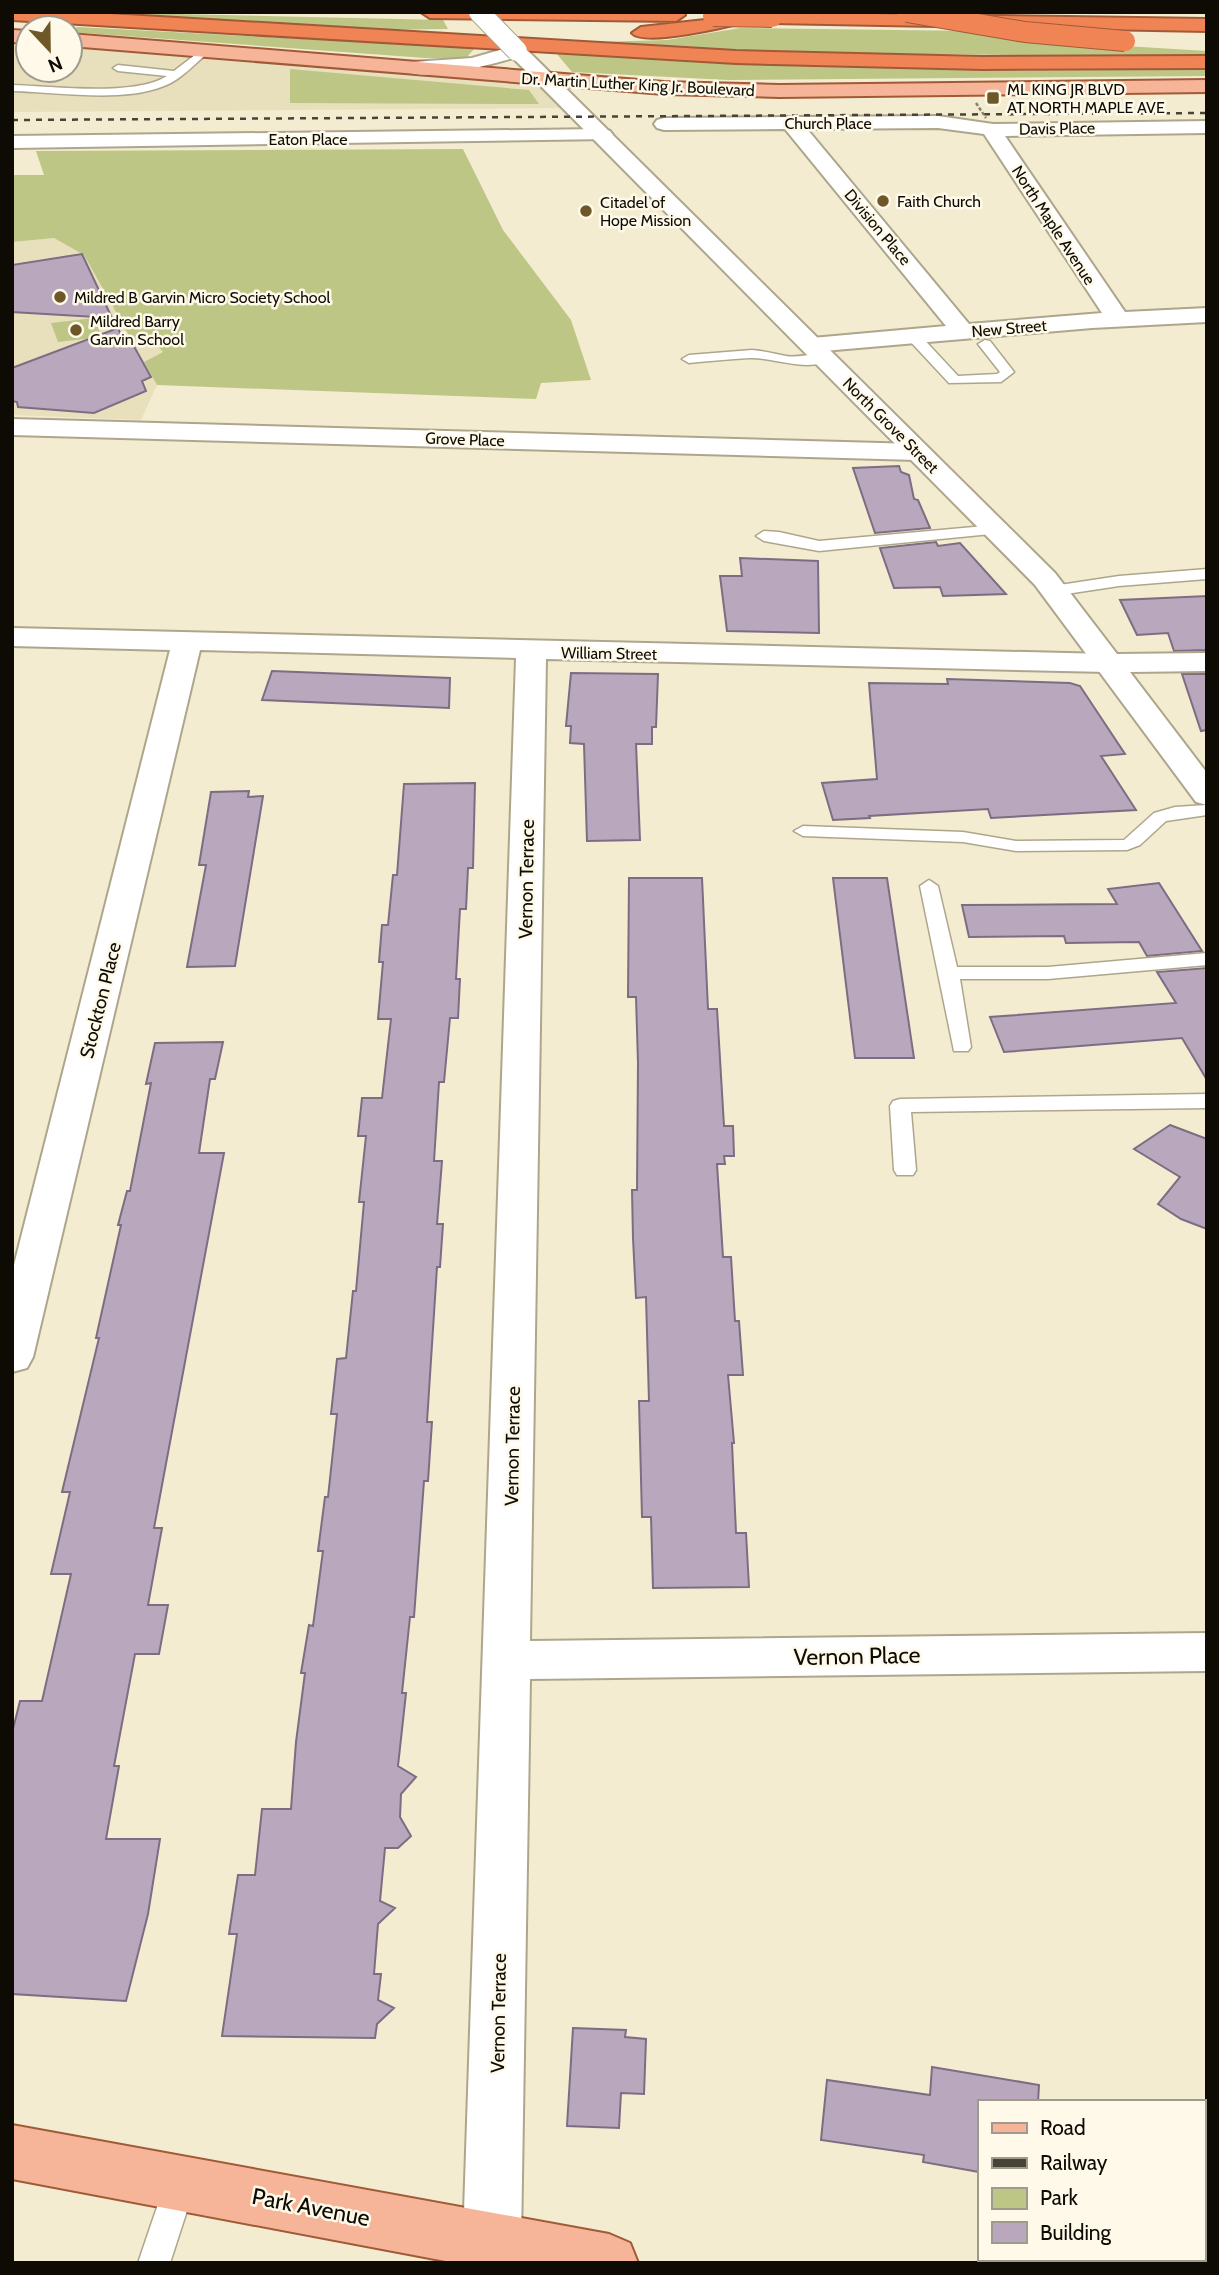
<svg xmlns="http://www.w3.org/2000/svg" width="1219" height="2275" font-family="Cabin,sans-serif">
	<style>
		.built { fill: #e8dfbc }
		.green { fill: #bec686 }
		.building { fill: #b9a7be; stroke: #7d6d82; stroke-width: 2 }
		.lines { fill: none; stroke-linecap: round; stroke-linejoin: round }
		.lane-casing { stroke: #ada68c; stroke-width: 3 }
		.street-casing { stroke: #ada68c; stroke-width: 4 }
		.secondary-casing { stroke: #ada68c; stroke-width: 4 }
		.primary-casing { stroke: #a15a38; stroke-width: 4 }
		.highway-casing { stroke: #a15a38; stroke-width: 4 }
		.lane { fill: #fff; fill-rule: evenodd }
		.street { fill: #fff; fill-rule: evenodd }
		.secondary { fill: #fff; fill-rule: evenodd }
		.primary { fill: #f6b598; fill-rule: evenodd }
		.highway { fill: #f08454; fill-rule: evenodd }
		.rail { stroke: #474336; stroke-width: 2.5; stroke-dasharray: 6 6; stroke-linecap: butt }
		.secondary-bridge-casing { stroke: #ada68c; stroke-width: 22; stroke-linecap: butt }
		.highway-bridge-casing { stroke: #a15a38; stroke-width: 22; stroke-linecap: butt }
		.path-bridge { stroke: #86816f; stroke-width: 2.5; stroke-dasharray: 3.5 2; stroke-linecap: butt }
		.secondary-bridge { stroke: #fff; stroke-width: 20 }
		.highway-bridge { stroke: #f08454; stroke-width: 20 }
		.poi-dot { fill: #6e5828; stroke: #fef9e9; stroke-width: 2.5 }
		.labels { text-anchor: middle; stroke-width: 5; stroke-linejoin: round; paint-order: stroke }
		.far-street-label { font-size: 16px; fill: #0e0b04; stroke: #fef9e9 }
		.far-poi-label { font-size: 16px; fill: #0e0b04; stroke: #fef9e9; text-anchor: start }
		.street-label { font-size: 19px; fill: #0e0b04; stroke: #fef9e9 }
		.near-street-label { font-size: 23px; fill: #0e0b04; stroke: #fef9e9 }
	</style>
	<rect width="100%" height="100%" fill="#f3ecd0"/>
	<path class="built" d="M 12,43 L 28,44 L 28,70 L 70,70 L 70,47 L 546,80 L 570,108 L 12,112 Z
		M 54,238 L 84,255 L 131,339 L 153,341 L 163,352 L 144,362 L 157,385 L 141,420 L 12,415 L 12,242 Z"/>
	<path class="green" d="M 89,12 L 443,20 L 448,29 L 377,30 Z
		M 78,27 L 475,48 L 466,58 L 425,58 L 70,32 L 70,29 Z
		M 740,28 L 974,31 L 1043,41 L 1207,51 L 1207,57 L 820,53 L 563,43 L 667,40 Z
		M 557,54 L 946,69 L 1207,68 L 1207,76 L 728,80 L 572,72 Z
		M 290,69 L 529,90 L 539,104 L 290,103 Z
		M 463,149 L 503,230 L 571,320 L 591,380 L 541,383 L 536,399 L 157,385 L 144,362 L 163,352 L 153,341 L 131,339 L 84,255 L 54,238 L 12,242 L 12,175 L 44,175 L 36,151 Z
		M 94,318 L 102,337 L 58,342 L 51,323 Z"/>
	<path class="building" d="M 82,254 L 112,318 L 12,312 L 12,265 Z
		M 118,328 L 123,340 L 131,341 L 151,377 L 142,381 L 146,391 L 94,413 L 18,407 L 17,402 L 12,401 L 12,368 Z
		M 899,466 L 901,472 L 909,475 L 914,499 L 918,500 L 930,528 L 875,533 L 853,468 Z
		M 936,542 L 938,546 L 960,543 L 1006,594 L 943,596 L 940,587 L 894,588 L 880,548 Z
		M 740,558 L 818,561 L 819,633 L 727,631 L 720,576 L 742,576 Z
		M 1207,596 L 1207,650 L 1174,651 L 1168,633 L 1137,635 L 1120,600 Z
		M 272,671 L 450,678 L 449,708 L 262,700 Z
		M 571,673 L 658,674 L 656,727 L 652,727 L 652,744 L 636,744 L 640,840 L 587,841 L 584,744 L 570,743 L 571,726 L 566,726 Z
		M 1182,674 L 1207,674 L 1207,730 L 1201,731 Z
		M 947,679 L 1070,683 L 1080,686 L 1125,754 L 1101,756 L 1136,810 L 991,818 L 988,809 L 869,816 L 870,818 L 833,820 L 822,783 L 877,779 L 869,683 L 948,684 Z
		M 475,783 L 473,868 L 468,868 L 466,909 L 460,909 L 456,979 L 460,979 L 458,1018 L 450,1018 L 444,1082 L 439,1082 L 434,1161 L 442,1161 L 437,1224 L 443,1224 L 440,1267 L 437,1267 L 427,1422 L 432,1422 L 428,1481 L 424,1481 L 414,1617 L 410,1617 L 402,1693 L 406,1693 L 398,1766 L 416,1777 L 401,1794 L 400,1817 L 411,1836 L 398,1848 L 385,1848 L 380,1901 L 395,1908 L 378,1924 L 374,1974 L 381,1974 L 378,2000 L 394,2008 L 377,2024 L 375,2038 L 222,2036 L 237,1934 L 229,1934 L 238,1875 L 255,1875 L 262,1809 L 291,1809 L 296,1742 L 305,1673 L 301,1673 L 309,1625 L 313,1626 L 323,1551 L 318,1551 L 325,1497 L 328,1497 L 337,1414 L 331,1414 L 337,1359 L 346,1358 L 353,1291 L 356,1291 L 364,1202 L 359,1202 L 366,1136 L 358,1136 L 362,1098 L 382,1098 L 391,1019 L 378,1019 L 383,962 L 379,962 L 382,925 L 388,925 L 393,875 L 397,875 L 404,784 Z
		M 249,791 L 248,797 L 263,796 L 235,966 L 187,967 L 206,865 L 199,865 L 211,792 Z
		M 629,878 L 702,878 L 708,1009 L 717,1009 L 724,1126 L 733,1126 L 734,1156 L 724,1156 L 725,1164 L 717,1164 L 723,1257 L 731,1257 L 735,1321 L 739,1321 L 743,1375 L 728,1375 L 734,1443 L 732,1443 L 736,1533 L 746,1533 L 749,1587 L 653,1588 L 651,1517 L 642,1517 L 639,1401 L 649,1401 L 646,1297 L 636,1298 L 633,1238 L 632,1190 L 637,1190 L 638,1063 L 636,997 L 628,997 Z
		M 833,878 L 887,878 L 914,1058 L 855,1058 Z
		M 1159,883 L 1202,951 L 1147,956 L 1139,942 L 1066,943 L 1064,936 L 969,937 L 962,905 L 1117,904 L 1108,889 Z
		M 1207,968 L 1207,1080 L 1182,1038 L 1004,1052 L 990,1017 L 1176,1003 L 1157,972 Z
		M 223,1042 L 215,1079 L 210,1079 L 199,1153 L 224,1153 L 154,1528 L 162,1528 L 148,1605 L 168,1605 L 159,1654 L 135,1654 L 114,1766 L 119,1766 L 106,1839 L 160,1839 L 148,1914 L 126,2001 L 12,1994 L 12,1733 L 20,1701 L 42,1701 L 71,1574 L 51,1574 L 70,1492 L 62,1492 L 99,1338 L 96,1338 L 121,1225 L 118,1225 L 127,1191 L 130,1191 L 151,1083 L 146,1084 L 155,1043 Z
		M 1170,1125 L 1207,1139 L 1207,1229 L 1181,1219 L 1158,1204 L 1180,1177 L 1134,1149 Z
		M 573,2028 L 626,2030 L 625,2037 L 646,2039 L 644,2094 L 621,2093 L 619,2128 L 567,2126 Z
		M 932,2067 L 1039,2085 L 1038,2102 L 979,2102 L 979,2172 L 923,2162 L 924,2155 L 821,2140 L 827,2080 L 930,2095 Z"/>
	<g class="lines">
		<defs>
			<path id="lane" d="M 204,48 L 208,49 L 208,53 C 194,64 181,80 164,86 C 122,103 58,92 12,91 L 12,85 C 52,86 134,97 167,76 L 118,71 L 113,68 L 118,65 L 174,71 Z
				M 913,332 L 918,333 L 958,376 L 997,374 L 1000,372 L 978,344 L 985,340 L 990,341 L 1014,372 L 1001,382 L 949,383 L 908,339 L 906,336 Z
				M 752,350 C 765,351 774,354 786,356 C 801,359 820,349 832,358 C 812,374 773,357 750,358 C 730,359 709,361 689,363 L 682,359 L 689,355 Z
				M 996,525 L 1004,530 L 1001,533 L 819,551 L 764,541 L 756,536 L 764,531 L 779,532 L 819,541 Z
				M 1207,569 L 1207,579 L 1119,586 L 1053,596 L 1045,591 L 1053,586 L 1119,576 Z
				M 1207,805 L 1207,815 L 1166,821 L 1140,845 L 1127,850 L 1016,851 L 963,842 L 803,836 L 794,831 L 803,826 L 963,832 L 1016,841 L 1124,840 L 1154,813 L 1175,807 Z
				M 929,880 L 938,886 L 957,967 L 1048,967 L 1207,953 L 1207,965 L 1048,979 L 960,979 L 971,1047 L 968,1051 L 954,1051 L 920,886 Z
				M 1207,1094 L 1207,1108 L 911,1112 L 916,1170 L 913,1175 L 897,1175 L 894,1170 L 890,1106 L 893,1101 L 900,1099 Z
				M 180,2168 L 191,2172 L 196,2183 L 170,2263 L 138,2263 L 169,2172 Z"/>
			<path id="street" d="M 938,116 L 993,124 L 1207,121 L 1207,133 L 1005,136 L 1125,312 L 1207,308 L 1207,322 L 1092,328 L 812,352 L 803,350 L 800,345 L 803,340 L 812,338 L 946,326 L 785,129 L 664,130 L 657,128 L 654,124 L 657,120 L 664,118 ZM 938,128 L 984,134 L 1102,313 L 969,324 L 807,129 Z
				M 603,129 L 610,131 L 613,135 L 610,139 L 12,148 L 12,136 Z
				M 12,419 L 917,444 L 926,446 L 930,452 L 926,458 L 917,460 L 12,435 Z
				M 12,628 L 1107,654 L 1118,657 L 1122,663 L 1118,669 L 1107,672 L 546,659 L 530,1641 L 1207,1633 L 1207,1671 L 530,1679 L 521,2241 L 513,2261 L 508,2263 L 471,2261 L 463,2241 L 516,658 L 200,650 L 33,1357 L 27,1368 L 12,1372 L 12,1273 L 170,650 L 12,646 Z"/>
			<path id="secondary" d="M 517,45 L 524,47 L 1055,573 L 1117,654 L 1207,653 L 1207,671 L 1130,672 L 1207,773 L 1207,805 L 1196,802 L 1035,585 L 513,58 C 493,64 416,85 402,68 L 412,62 L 472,58 Z"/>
			<path id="primary" d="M 12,30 L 28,31 L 28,43 L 12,42 Z
				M 70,34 L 664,82 L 779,85 L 1207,80 L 1207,92 L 779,97 L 664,94 L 70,46 Z
				M 12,2125 L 609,2234 L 630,2243 L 638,2263 L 456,2263 L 12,2179 Z"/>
			<path id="highway" d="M 12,12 L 76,12 L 736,51 L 983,57 L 1207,56 L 1207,68 L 983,69 L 736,63 L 12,20 Z
				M 421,12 L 683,12 L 685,15 L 676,21 L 430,18 Z
				M 740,12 L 1207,19 L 1207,31 L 772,23 L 763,18 C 742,23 645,48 632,33 L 641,27 L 705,20 Z"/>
		</defs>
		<use href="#lane" class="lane-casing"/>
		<use href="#street" class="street-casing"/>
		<use href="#secondary" class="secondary-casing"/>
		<use href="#primary" class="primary-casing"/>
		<use href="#highway" class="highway-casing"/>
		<use href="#lane" class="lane"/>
		<use href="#street" class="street"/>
		<use href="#secondary" class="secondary"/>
		<use href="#primary" class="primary"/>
		<use href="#highway" class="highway"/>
		<path class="rail" d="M 12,120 L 1207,113"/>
		<defs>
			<path id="secondary-bridge" d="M 479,12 L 517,51"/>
			<path id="highway-bridge" d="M 907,12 L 1025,32 L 1125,41
				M 713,16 L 772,17"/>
		</defs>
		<use href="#secondary-bridge" class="secondary-bridge-casing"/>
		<use href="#highway-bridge" class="highway-bridge-casing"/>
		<path class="path-bridge" d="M 976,103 L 986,118"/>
		<use href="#secondary-bridge" class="secondary-bridge"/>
		<use href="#highway-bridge" class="highway-bridge"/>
	</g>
	<g class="poi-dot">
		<rect x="986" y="91" width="14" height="14" rx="3.5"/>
		<circle cx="883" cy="201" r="7"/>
		<circle cx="586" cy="211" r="7"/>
		<circle cx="60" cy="297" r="7"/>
		<circle cx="76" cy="330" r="7"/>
	</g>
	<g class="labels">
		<g class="far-street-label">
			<text transform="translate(638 84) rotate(3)" y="6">Dr. Martin Luther King Jr. Boulevard</text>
			<text x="828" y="129">Church Place</text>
			<text transform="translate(1057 128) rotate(-1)" y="6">Davis Place</text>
			<text x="308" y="145">Eaton Place</text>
			<text transform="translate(1054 225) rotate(57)" y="6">North Maple Avenue</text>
			<text transform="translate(878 227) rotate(50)" y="6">Division Place</text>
			<text transform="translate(1009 328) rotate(-5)" y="6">New Street</text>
			<text transform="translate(891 425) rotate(45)" y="6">North Grove Street</text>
			<text transform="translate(465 439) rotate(2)" y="6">Grove Place</text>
			<text transform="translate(609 653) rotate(1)" y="6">William Street</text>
		</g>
		<g class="far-poi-label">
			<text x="1007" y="95">ML KING JR BLVD<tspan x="1007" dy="18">AT NORTH MAPLE AVE</tspan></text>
			<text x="897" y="207">Faith Church</text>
			<text x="600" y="208">Citadel of<tspan x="600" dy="18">Hope Mission</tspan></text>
			<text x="74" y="303">Mildred B Garvin Micro Society School</text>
			<text x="90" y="327">Mildred Barry<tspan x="90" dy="18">Garvin School</tspan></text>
		</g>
		<g class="street-label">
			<text transform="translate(526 879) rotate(-89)" y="7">Vernon Terrace</text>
			<text transform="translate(100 1000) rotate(-76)" y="7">Stockton Place</text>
			<text transform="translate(512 1446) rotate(-89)" y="7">Vernon Terrace</text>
			<text transform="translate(498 2013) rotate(-89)" y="7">Vernon Terrace</text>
		</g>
		<g class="near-street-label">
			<text transform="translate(857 1656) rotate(-1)" y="8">Vernon Place</text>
			<text transform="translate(311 2207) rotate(11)" y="8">Park Avenue</text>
		</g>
	</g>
	<rect width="1219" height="2275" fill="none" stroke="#0e0b04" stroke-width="28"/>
	<rect x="978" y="2100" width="228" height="161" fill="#fef9e9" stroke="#9e9a8d" stroke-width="2"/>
	<rect x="992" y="2123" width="35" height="10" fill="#f6b598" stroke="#9e9a8d" stroke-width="2"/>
	<text x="1040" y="2135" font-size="21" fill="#0e0b04">Road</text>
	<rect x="992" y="2158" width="35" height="10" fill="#474336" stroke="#9e9a8d" stroke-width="2"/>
	<text x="1040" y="2170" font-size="21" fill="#0e0b04">Railway</text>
	<rect x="992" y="2188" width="35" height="21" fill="#bec686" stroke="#9e9a8d" stroke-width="2"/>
	<text x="1040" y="2205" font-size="21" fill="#0e0b04">Park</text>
	<rect x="992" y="2222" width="35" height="21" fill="#b9a7be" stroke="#9e9a8d" stroke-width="2"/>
	<text x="1040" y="2240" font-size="21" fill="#0e0b04">Building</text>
	<g transform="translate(49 49) rotate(158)"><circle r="33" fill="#fef9e9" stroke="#9e9a8d" stroke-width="2"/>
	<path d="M0-5L12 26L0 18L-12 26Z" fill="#6e5828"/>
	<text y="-10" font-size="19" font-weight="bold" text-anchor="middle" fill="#0e0b04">N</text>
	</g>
</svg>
